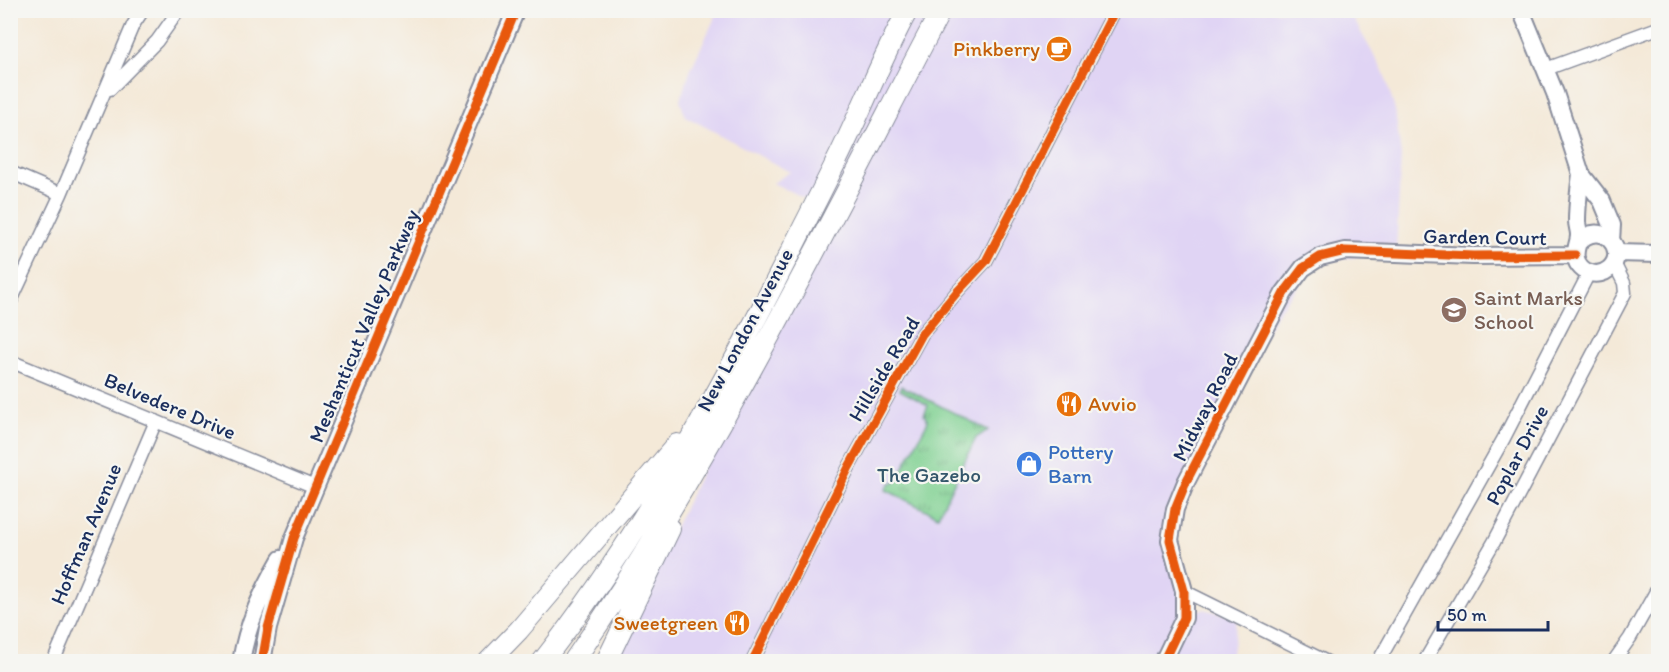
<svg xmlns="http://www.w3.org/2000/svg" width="1669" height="672" font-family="Itim,sans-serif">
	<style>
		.built { fill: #e0d4f4 }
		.grass { fill: url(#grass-tufts); stroke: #4d8078; stroke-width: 1.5 }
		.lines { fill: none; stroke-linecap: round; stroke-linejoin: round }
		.minor-casing { stroke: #888c9b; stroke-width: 15 }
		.tertiary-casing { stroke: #888c9b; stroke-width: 20 }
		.primary-casing { stroke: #888c9b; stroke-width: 22 }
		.minor { stroke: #fff; stroke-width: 12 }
		.tertiary { stroke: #fff; stroke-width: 16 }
		.primary { stroke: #fff; stroke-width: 20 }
		.cycleway-casing { stroke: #f6f6f2; stroke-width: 13 }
		.cycleway { stroke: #e8590c; stroke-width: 9 }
		.labels { text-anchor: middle; stroke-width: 4.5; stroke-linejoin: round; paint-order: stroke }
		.food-label { font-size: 21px; fill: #c56008; stroke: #f6f6f2; text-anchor: end }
		.street-label { font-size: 21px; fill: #1b2f5e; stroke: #f6f6f2 }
		.education-label { font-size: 21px; fill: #785e54; stroke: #f6f6f2; text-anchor: start }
		.shop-label { font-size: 21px; fill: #366cbe; stroke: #f6f6f2; text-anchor: start }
		.park-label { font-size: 21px; fill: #34576b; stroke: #f6f6f2 }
	</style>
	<defs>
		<pattern id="grass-tufts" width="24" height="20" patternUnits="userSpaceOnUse" patternTransform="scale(1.5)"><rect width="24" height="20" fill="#7fd091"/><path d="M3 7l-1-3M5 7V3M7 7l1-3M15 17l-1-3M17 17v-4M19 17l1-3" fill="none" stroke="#67a97a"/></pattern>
	</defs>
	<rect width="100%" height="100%" fill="#f6f6f2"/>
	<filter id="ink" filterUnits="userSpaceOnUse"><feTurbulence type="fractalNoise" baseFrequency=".0167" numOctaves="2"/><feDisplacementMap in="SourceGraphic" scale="12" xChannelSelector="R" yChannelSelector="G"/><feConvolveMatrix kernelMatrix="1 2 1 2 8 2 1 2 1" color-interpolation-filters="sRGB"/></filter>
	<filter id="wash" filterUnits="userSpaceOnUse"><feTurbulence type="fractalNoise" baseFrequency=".008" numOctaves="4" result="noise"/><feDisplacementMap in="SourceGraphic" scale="24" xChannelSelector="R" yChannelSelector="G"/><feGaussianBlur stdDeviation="1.35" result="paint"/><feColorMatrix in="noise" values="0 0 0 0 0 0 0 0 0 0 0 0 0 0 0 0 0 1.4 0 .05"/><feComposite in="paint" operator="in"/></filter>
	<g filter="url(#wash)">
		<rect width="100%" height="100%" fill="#f4e9d8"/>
		<path class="built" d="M 718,11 L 1349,11 L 1384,73 L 1395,110 L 1401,156 L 1396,251 L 1317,263 L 1276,314 L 1207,443 L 1171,539 L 1186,615 L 1203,609 L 1227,615 L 1237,620 L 1232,653 L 1227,661 L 609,662 L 654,572 L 723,426 L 710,419 L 824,210 L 822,207 L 773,183 L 790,172 L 685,116 L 680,100 L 691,69 Z"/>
		<path class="grass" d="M 901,386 L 988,430 L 976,438 L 938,516 L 886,490 L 890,483 L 896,482 L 928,421 L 924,415 L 928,405 L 900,390 Z"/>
	</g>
	<g filter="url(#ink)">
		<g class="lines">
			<defs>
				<path id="minor" d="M 1546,69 L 1658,28
					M 110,89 L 157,41 L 179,10
					M 10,172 L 61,194
					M 10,303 L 61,194 L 133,25 L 143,10
					M 10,361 L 315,487
					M 1184,591 L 1327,662
					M 53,662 L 156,421
					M 752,662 L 849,467 L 922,334 L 957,292 L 986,261 L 1115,10
					M 1378,662 L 1504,438 L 1589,273
					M 1424,662 L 1494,542 L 1625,293 L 1624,283 L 1614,263
					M 1613,662 L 1630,638 L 1658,588"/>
				<path id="tertiary" d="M 1521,10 L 1555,93 L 1581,174 L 1602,201 L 1612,225 L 1611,241
					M 1578,243 C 1601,217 1630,251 1609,269 C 1604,273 1597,275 1591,273 C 1584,272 1577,265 1576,258 C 1574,250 1579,243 1579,235 C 1579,230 1577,226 1577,221 C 1577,205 1579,190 1581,174
					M 1616,253 L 1658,254
					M 241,662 C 247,624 262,592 281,559
					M 262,662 L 268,628 L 294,538 L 516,10
					M 1163,662 L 1184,618 L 1184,591 L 1170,540 L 1175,509 L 1186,482 L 1284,293 L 1303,268 L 1320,257 L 1345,251 L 1473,256 L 1575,255"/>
				<path id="primary" d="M 488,662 L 519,630 L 677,444
					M 542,662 C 661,510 748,337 834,166 C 860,115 880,61 908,10
					M 573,662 C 715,456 825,231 941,10
					M 606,662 L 670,529"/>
			</defs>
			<use href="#minor" class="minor-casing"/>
			<use href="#tertiary" class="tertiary-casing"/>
			<use href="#primary" class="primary-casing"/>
			<use href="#minor" class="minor"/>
			<use href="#tertiary" class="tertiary"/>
			<use href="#primary" class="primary"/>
			<defs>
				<path id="cycleway" d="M 262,662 L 268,628 L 294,538 L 516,10
					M 752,662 L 849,467 L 922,334 L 957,292 L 986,261 L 1115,10
					M 1163,662 L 1184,618 L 1184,591 L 1170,540 L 1175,509 L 1186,482 L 1284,293 L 1303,268 L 1320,257 L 1345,251 L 1473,256 L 1575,255"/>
			</defs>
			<use href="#cycleway" class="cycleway-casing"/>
			<use href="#cycleway" class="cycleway"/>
		</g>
	</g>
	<defs>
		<symbol id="cafe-disc" viewBox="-11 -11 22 22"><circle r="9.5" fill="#e8710a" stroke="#f6f6f2"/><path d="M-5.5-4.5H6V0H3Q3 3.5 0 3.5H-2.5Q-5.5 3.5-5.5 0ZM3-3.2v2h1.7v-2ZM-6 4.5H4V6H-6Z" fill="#fff"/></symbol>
		<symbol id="school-disc" viewBox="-11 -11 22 22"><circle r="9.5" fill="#8d6e63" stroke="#f6f6f2"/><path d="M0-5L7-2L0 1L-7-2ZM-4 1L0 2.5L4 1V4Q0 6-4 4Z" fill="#fff"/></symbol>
		<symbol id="restaurant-disc" viewBox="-11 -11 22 22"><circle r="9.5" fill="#e8710a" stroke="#f6f6f2"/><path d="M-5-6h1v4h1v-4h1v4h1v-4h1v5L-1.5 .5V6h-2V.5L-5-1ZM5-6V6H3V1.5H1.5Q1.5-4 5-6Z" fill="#fff"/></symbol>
		<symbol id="shop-disc" viewBox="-11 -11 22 22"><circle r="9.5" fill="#3f7fe0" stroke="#f6f6f2"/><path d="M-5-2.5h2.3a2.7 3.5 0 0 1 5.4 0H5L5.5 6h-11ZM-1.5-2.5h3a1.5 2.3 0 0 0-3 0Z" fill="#fff"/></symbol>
	</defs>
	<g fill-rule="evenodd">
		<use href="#cafe-disc" x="1044" y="34" width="30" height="30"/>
		<use href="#school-disc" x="1439" y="295" width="30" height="30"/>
		<use href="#restaurant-disc" x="1054" y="389" width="30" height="30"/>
		<use href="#shop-disc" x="1014" y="449" width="30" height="30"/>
		<use href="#restaurant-disc" x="722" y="608" width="30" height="30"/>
	</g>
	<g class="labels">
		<g class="food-label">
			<text x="1040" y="56">Pinkberry</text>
			<text x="1088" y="411" text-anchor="start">Avvio</text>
			<text x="718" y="630">Sweetgreen</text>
		</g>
		<g class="street-label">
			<text transform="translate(1485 237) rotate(1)" y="7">Garden Court</text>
			<text transform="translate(364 326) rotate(-67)" y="7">Meshanticut Valley Parkway</text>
			<text transform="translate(745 330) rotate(-62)" y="7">New London Avenue</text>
			<text transform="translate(884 369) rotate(-59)" y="7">Hillside Road</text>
			<text transform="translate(170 406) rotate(23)" y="7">Belvedere Drive</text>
			<text transform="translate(1205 407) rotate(-63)" y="7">Midway Road</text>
			<text transform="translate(1517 455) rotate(-62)" y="7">Poplar Drive</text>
			<text transform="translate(86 534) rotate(-67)" y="7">Hoffman Avenue</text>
		</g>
		<g class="education-label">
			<text x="1474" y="305">Saint Marks<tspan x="1474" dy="24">School</tspan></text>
		</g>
		<g class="shop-label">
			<text x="1048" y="459">Pottery<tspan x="1048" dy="24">Barn</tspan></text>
		</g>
		<g class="park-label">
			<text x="929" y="482">The Gazebo</text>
		</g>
	</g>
	<rect width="1669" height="672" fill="none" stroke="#f6f6f2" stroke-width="36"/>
	<path d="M1438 621v9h110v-9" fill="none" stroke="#1b2f5e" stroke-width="3"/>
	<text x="1447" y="621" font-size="18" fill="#1b2f5e" stroke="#f6f6f2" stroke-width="4.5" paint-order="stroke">50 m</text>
</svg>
